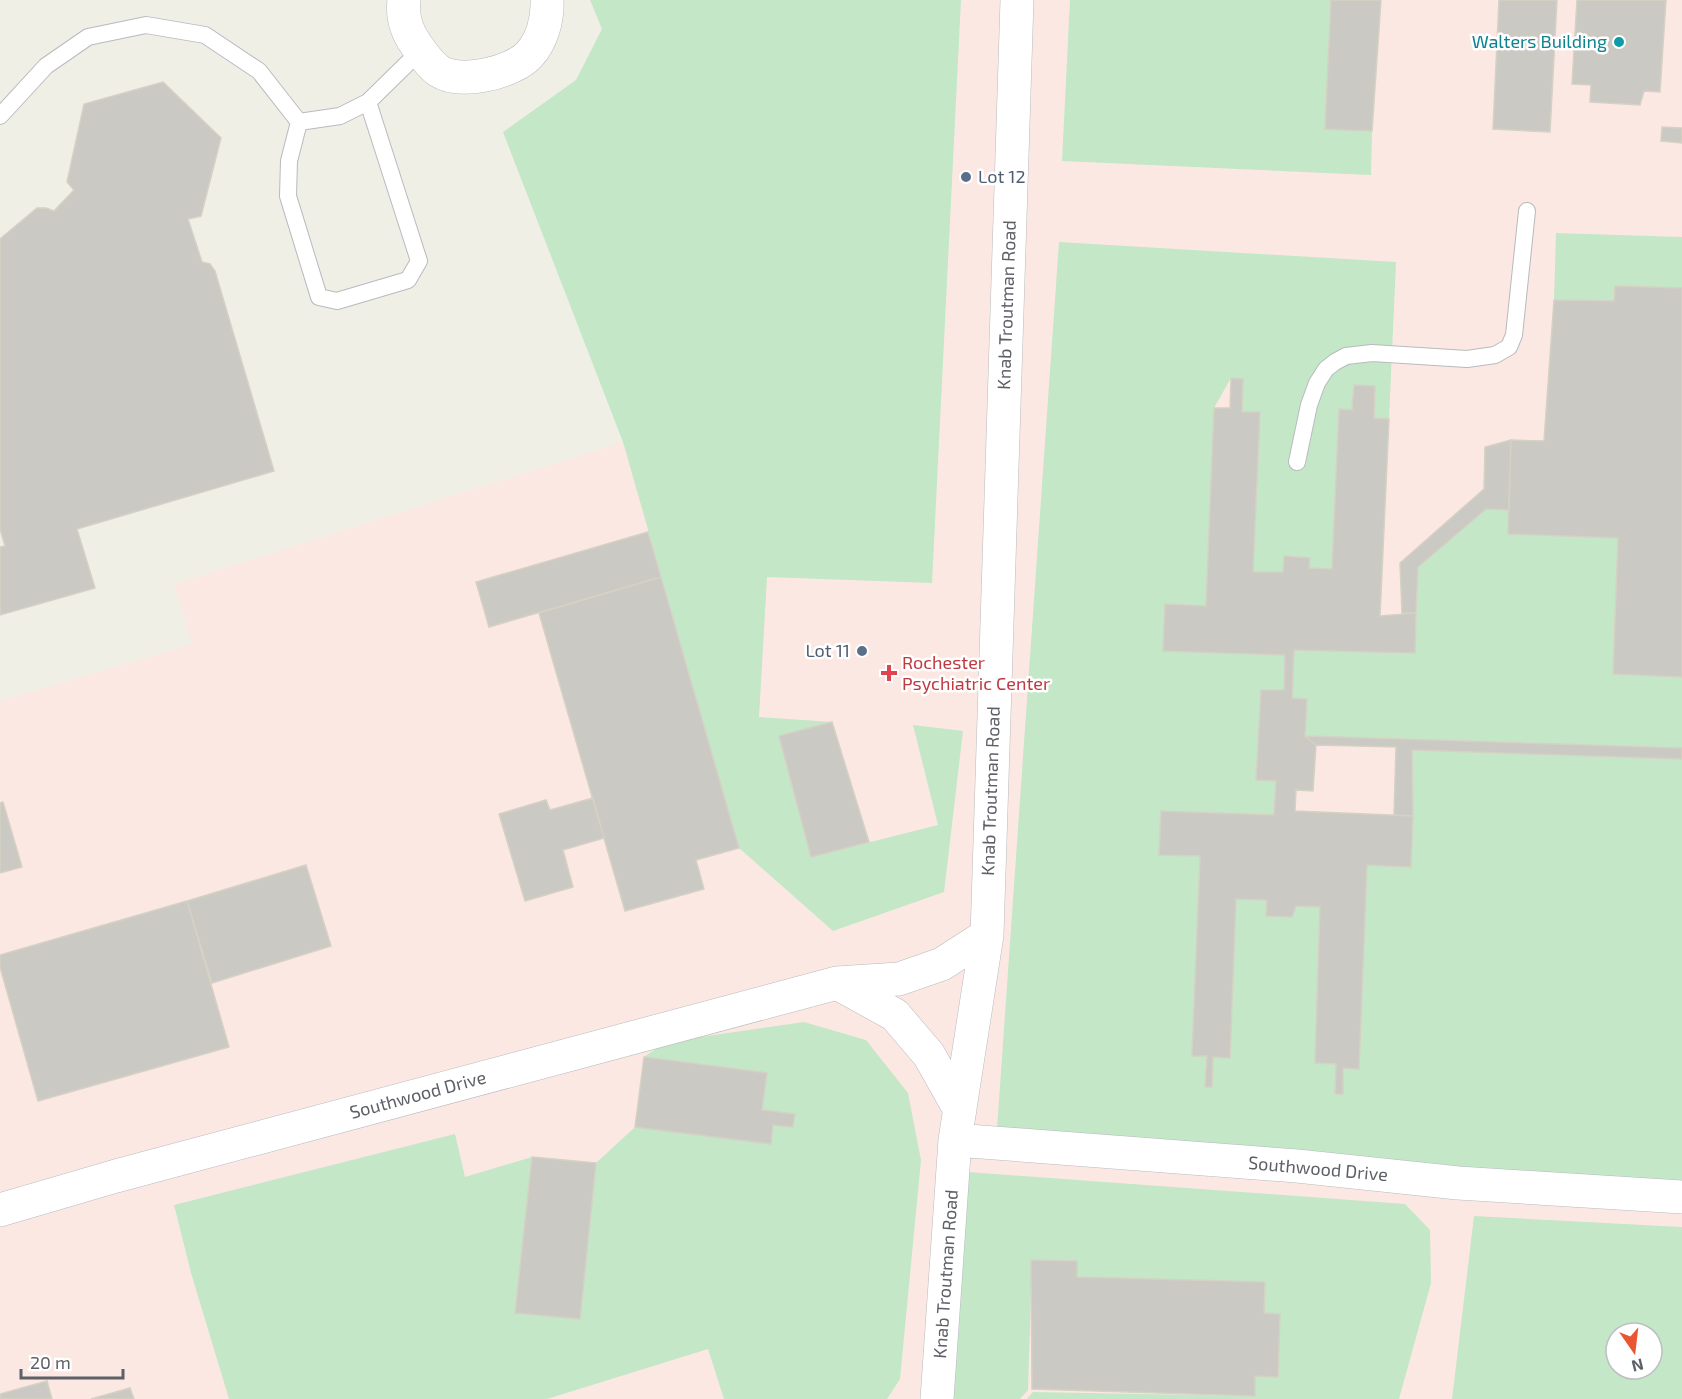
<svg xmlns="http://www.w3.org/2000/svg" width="1682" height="1399" font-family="'Exo 2',sans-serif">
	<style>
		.medical { fill: #fce8e3; fill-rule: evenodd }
		.green { fill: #c3e7c7; fill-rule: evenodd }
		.building { fill: #cbc9c3; stroke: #d5d1c4; stroke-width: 1.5 }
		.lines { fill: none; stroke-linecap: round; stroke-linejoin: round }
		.lane-casing { stroke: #b8babf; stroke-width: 18 }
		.street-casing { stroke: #b8babf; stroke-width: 34 }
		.lane { stroke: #fff; stroke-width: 16 }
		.street { stroke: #fff; stroke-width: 33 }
		.culture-dot { fill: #0f9aa8; stroke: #fff; stroke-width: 2 }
		.service-dot { fill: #5c6f8a; stroke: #fff; stroke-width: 2 }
		.health-dot { fill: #e0444e; stroke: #fff; stroke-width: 2 }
		.labels { text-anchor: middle; stroke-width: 5; stroke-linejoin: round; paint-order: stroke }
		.culture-label { font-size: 18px; fill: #0d838f; stroke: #fff; text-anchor: end }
		.service-label { font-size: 18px; fill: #4e5e75; stroke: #fff; text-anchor: start }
		.street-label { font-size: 18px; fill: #5d6066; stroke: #fff }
		.health-label { font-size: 18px; fill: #be3a42; stroke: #fff; text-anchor: start }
	</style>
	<rect width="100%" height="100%" fill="#f0efe6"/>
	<path class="medical" d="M 961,0 L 1682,0 L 1682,1399 L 0,1399 L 0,701 L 192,644 L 174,584 L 623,442 L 943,353 ZM 1616,1333 L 1652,1333 L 1652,1369 L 1616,1369 Z"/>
	<path class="green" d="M 590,0 L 961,0 L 932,583 L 767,577 L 759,717 L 832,722 L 779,737 L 811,857 L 938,825 L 913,725 L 963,731 L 944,892 L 833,931 L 739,848 L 623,442 L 503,132 L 576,80 L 602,29 Z
		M 1070,0 L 1331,0 L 1325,129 L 1372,131 L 1371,175 L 1062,161 Z
		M 1556,233 L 1682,237 L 1682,288 L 1615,286 L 1614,301 L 1554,300 Z
		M 1059,242 L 1396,262 L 1389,419 L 1374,418 L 1375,386 L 1354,385 L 1352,410 L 1339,409 L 1332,569 L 1309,568 L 1309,558 L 1285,556 L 1283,572 L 1253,572 L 1260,413 L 1242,412 L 1243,379 L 1231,378 L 1214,408 L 1206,606 L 1165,605 L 1163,651 L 1285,655 L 1284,690 L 1261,690 L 1256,780 L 1276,781 L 1274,815 L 1160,854 L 1200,856 L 1192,1056 L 1207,1056 L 1205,1087 L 1212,1087 L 1213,1057 L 1230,1057 L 1236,899 L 1267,900 L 1267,916 L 1292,917 L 1296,906 L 1320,907 L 1315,1063 L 1336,1064 L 1335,1094 L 1342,1094 L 1343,1068 L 1359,1068 L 1367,865 L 1411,866 L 1412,750 L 1682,759 L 1682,1185 L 996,1143 Z
		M 1486,509 L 1509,510 L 1508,534 L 1618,538 L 1613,674 L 1682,677 L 1682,748 L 1305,736 L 1307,699 L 1292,698 L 1294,650 L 1415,653 L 1418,567 Z
		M 804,1022 L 866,1040 L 908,1093 L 921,1160 L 900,1379 L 887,1399 L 724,1399 L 708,1349 L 547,1399 L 229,1399 L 191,1273 L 174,1205 L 455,1134 L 465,1177 L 532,1157 L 515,1312 L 580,1319 L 596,1163 L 635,1127 L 770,1144 L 773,1125 L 793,1127 L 795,1114 L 762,1110 L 767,1073 L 644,1057 L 666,1042 Z
		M 968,1172 L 1405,1204 L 1430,1230 L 1431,1283 L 1399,1399 L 1027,1399 L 1033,1392 L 1254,1396 L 1255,1376 L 1278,1376 L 1280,1314 L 1264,1313 L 1264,1282 L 1077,1277 L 1077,1261 L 1032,1260 L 1028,1390 L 1020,1399 L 951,1399 Z
		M 1474,1216 L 1682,1227 L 1682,1399 L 1452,1399 ZM 1616,1333 L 1652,1333 L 1652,1369 L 1616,1369 Z"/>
	<path class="building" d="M 1331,0 L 1381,0 L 1372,131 L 1325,129 Z
		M 1499,0 L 1557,0 L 1550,132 L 1493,129 Z
		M 1577,0 L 1666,0 L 1660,92 L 1644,91 L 1640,105 L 1590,102 L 1591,85 L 1572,84 Z
		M 163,82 L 221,138 L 201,216 L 188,219 L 202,262 L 210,264 L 215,271 L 274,471 L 77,529 L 95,588 L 0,615 L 0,547 L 5,546 L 0,529 L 0,239 L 37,208 L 46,208 L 54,211 L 74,190 L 67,182 L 84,104 Z
		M 1662,127 L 1682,128 L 1682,143 L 1661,141 Z
		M 1615,286 L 1682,288 L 1682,677 L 1613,674 L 1618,538 L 1508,534 L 1511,440 L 1544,441 L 1554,300 L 1614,301 Z
		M 1231,378 L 1243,379 L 1242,412 L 1260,412 L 1253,572 L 1283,572 L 1284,556 L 1310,558 L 1309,568 L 1332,569 L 1339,409 L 1352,410 L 1354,385 L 1375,386 L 1374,418 L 1389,419 L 1380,616 L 1416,613 L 1415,653 L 1294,650 L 1292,698 L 1307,699 L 1305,736 L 1316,745 L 1313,791 L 1296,790 L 1295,811 L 1413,816 L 1411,867 L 1367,865 L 1359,1069 L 1343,1068 L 1343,1094 L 1335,1094 L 1336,1064 L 1315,1063 L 1320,907 L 1296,906 L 1292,917 L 1266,916 L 1267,900 L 1236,899 L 1230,1058 L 1213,1057 L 1212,1087 L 1205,1087 L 1207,1056 L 1192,1056 L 1200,856 L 1159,855 L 1161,811 L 1274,815 L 1276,781 L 1256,780 L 1261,690 L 1284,690 L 1285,655 L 1163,651 L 1165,604 L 1206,606 L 1214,408 L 1230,408 Z
		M 1511,440 L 1509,510 L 1486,509 L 1418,567 L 1416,613 L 1402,613 L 1400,563 L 1484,489 L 1485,447 Z
		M 648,532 L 661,577 L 489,627 L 476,582 Z
		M 661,577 L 739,848 L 696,860 L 704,889 L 625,911 L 539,613 Z
		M 832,722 L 869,842 L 811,857 L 779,736 Z
		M 1305,736 L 1682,748 L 1682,759 L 1412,750 L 1413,816 L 1394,815 L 1396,747 L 1316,745 Z
		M 593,798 L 604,838 L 563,850 L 573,887 L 525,901 L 499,814 L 546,800 L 550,810 Z
		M 3,802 L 22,867 L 0,873 L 0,803 Z
		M 306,865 L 331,946 L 212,983 L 187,901 Z
		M 187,901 L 229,1047 L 38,1101 L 0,967 L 0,955 Z
		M 644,1057 L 767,1073 L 762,1110 L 795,1114 L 793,1127 L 773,1125 L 771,1144 L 635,1127 Z
		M 532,1157 L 596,1163 L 580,1319 L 515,1313 Z
		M 1031,1260 L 1077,1261 L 1077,1277 L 1265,1282 L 1264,1313 L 1280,1314 L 1278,1377 L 1255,1376 L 1255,1396 L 1032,1389 Z
		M 47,1381 L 52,1399 L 0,1399 L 0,1394 Z
		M 130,1388 L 134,1399 L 91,1399 Z"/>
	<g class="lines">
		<defs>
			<path id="lane" d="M 0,116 L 46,66 L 88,37 L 146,25 L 205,35 L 259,71 L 299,122 L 289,161 L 288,196 L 319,297 L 337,301 L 408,280 L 419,261 L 368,102
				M 299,122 L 340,116 L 368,102 L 420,51
				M 1297,462 L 1309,405 L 1317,383 L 1326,369 L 1335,362 L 1346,356 L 1372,353 L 1467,359 L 1495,355 L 1509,347 L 1514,335 L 1527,211"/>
			<path id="street" d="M 404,0 C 402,16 406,30 415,43 C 421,52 430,65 439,71 C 460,85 512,73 529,55 C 542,41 548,19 547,0
				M 837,983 L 895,1015 L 929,1055 L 960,1110
				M 955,1140 L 1297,1166 L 1458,1183 L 1682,1197
				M 0,1210 L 116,1176 L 837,983 L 899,979 L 942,964 L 987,935
				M 937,1399 L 955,1140 L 987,935 L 1017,0"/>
		</defs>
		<use href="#lane" class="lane-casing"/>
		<use href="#street" class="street-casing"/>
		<use href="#lane" class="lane"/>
		<use href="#street" class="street"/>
	</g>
	<circle class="culture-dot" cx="1619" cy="42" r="6"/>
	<g class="service-dot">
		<circle cx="966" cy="177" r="6"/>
		<circle cx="862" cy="651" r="6"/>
	</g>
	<path class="health-dot" d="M886 664h6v6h6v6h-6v6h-6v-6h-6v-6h6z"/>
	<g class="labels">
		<g class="culture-label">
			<text x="1607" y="48">Walters Building</text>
		</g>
		<g class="service-label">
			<text x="978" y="183">Lot 12</text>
			<text x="850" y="657" text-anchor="end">Lot 11</text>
		</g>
		<g class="street-label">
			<text transform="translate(1007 305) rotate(-88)" y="6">Knab Troutman Road</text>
			<text transform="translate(991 791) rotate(-88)" y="6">Knab Troutman Road</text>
			<text transform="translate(418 1095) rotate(-15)" y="6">Southwood Drive</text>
			<text transform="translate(1318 1169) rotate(5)" y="6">Southwood Drive</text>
			<text transform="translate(946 1274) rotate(-86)" y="6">Knab Troutman Road</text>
		</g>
		<g class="health-label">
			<text x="902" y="669">Rochester<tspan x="902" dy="21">Psychiatric Center</tspan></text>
		</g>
	</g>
	<g transform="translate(1634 1351) rotate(166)"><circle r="28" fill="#ffffff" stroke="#bebfc2" stroke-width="1.5"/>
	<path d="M0-4.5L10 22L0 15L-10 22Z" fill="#e95732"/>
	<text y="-9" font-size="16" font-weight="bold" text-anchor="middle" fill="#5d6066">N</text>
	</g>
	<path d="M21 1369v9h102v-9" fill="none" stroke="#5d6066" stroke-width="3"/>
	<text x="30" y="1369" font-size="18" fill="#5d6066" stroke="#ffffff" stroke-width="4.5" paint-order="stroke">20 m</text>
</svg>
